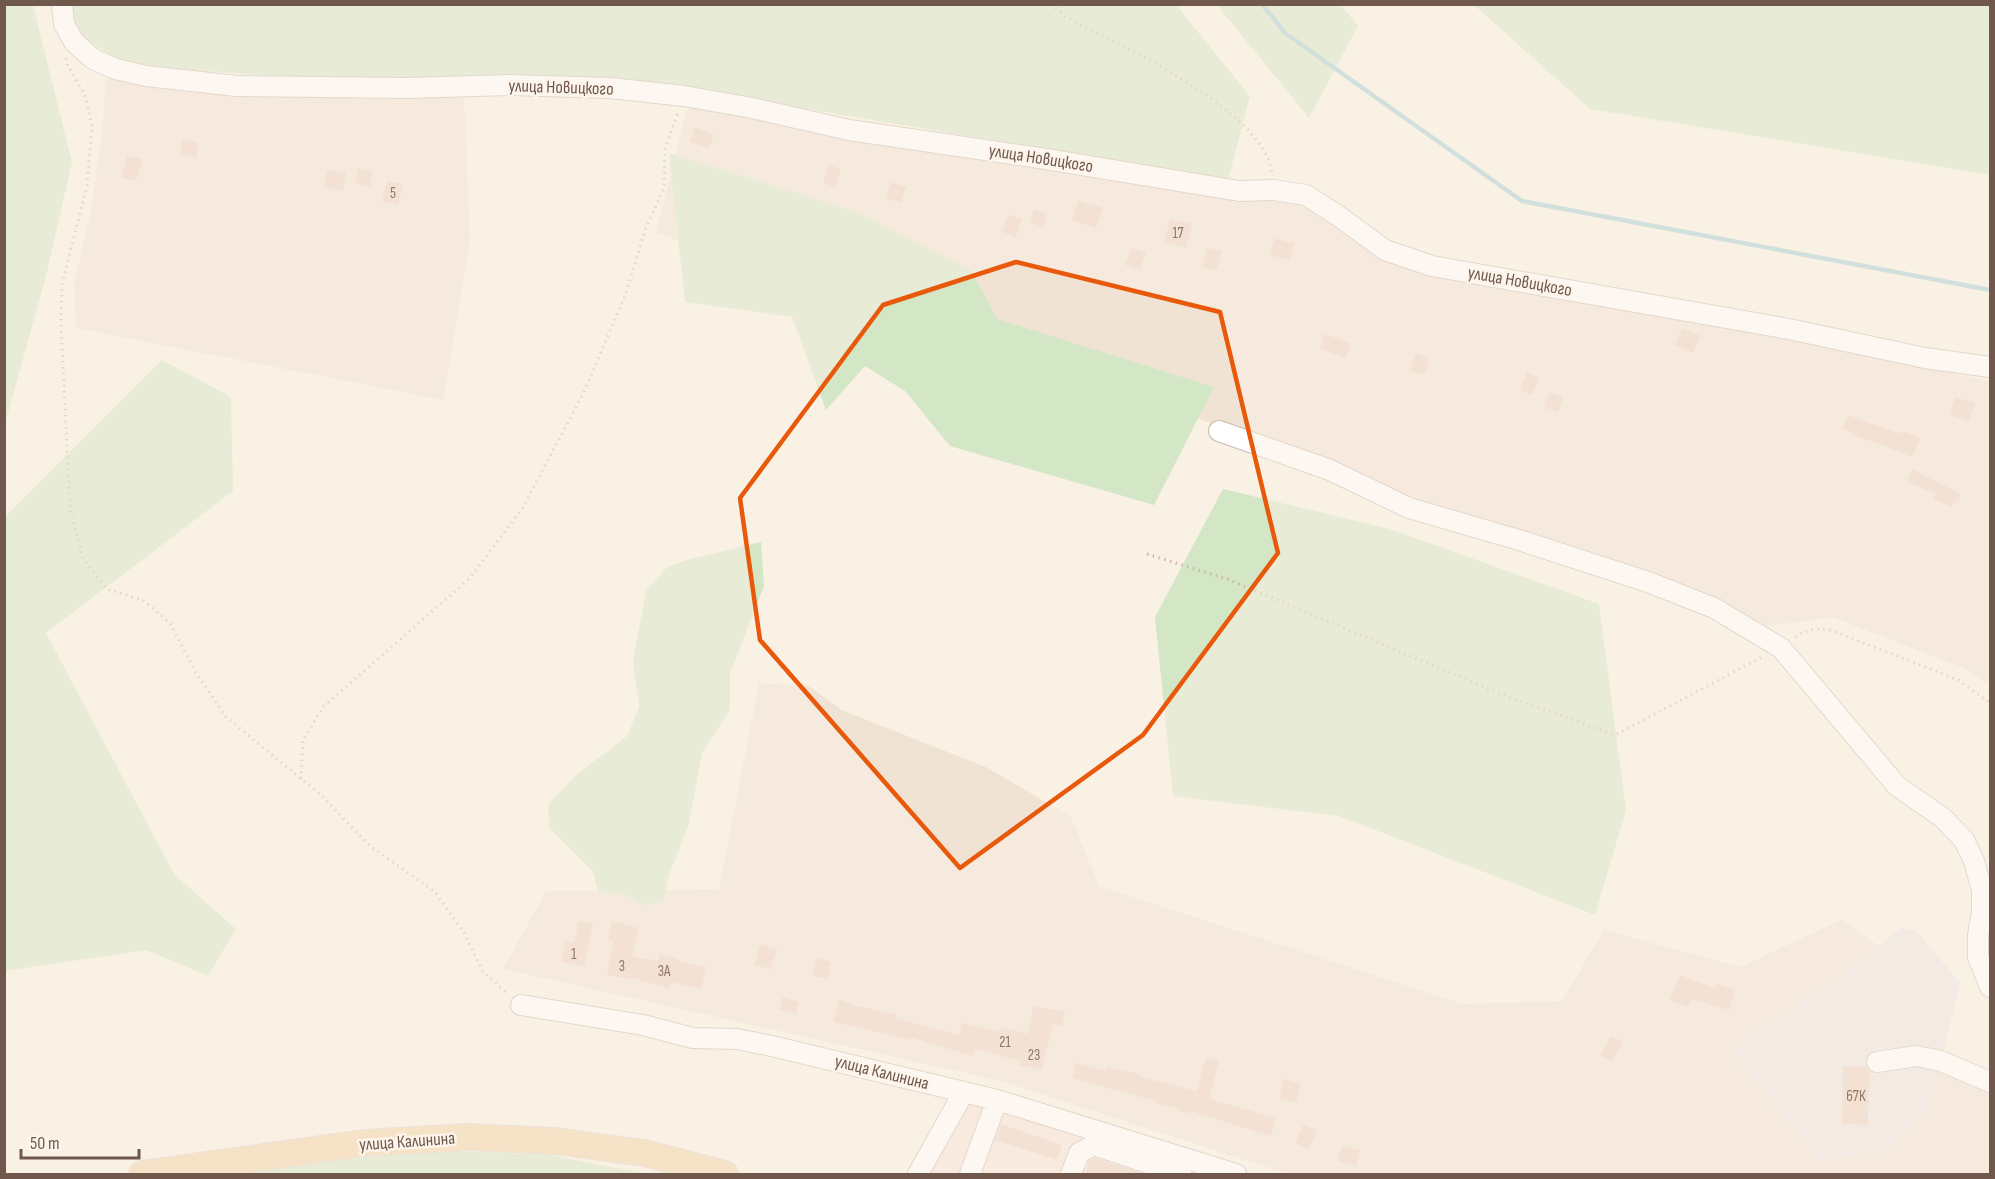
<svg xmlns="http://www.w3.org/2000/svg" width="1995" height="1179" font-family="'Sofia Sans Condensed',sans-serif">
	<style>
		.residential { fill: #f1e3d4 }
		.commercial { fill: #f9e2da }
		.industrial { fill: #eae4df }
		.green { fill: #d3e6c5 }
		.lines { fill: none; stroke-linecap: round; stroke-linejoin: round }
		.stream { stroke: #a3ccd2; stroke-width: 4.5 }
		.building { fill: #ecd0bf }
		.minor-casing { stroke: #cab9ac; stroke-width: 22 }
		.major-casing { stroke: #d7d0cd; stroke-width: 28 }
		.path { stroke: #d1b4a3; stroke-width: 3; stroke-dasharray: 1.5 4.5; stroke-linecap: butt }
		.minor { stroke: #fff; stroke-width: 20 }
		.major { stroke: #f2d3a3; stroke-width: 26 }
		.marked { fill: none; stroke: #e8590c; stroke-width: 4.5; stroke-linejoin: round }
		.labels { text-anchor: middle; stroke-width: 5; stroke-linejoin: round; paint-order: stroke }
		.number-label { font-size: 15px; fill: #8f766a }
		.street-label { font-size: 18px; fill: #70584d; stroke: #fdf5eb }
	</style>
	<rect width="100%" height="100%" fill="#faf1e5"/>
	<path class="residential" d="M 106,78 L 198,88 L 464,95 L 470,239 L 443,400 L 76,328 L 74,283 L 90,215 L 102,135 Z
		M 688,105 L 1289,201 L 1329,217 L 1386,261 L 1488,286 L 1720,325 L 1990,381 L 1990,685 L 1961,667 L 1832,617 L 1769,626 L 1687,589 L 1428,503 L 1321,461 L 656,233 Z
		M 759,683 L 808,686 L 842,710 L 988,768 L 1071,817 L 1099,886 L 1463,1004 L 1562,1001 L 1604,930 L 1740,967 L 1841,920 L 1879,946 L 1840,977 L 1731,1051 L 1939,1066 L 1990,1088 L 1990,1174 L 1288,1174 L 1001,1081 L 503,969 L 546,891 L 719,889 Z"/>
	<path class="commercial" d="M 971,1096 L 1207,1174 L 930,1174 Z"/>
	<path class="industrial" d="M 1901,928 L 1916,930 L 1960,983 L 1941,1061 L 1925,1114 L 1884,1151 L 1820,1160 L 1730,1050 L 1840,977 Z"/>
	<path class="green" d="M 5,4 L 33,5 L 72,162 L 46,276 L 5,424 Z
		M 68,5 L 1176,5 L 1250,96 L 1228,180 L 659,84 L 307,79 L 170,68 L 118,61 L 86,39 L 69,15 Z
		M 1217,5 L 1341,5 L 1358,26 L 1309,118 Z
		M 1474,5 L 1990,5 L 1990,175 L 1590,109 Z
		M 669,153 L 857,212 L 971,270 L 997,319 L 1214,387 L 1154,505 L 950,446 L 905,391 L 865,366 L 826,410 L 792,317 L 685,302 Z
		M 162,360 L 231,397 L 233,491 L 46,633 L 174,874 L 236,929 L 208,976 L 146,950 L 5,971 L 5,517 Z
		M 1223,489 L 1390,529 L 1599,604 L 1626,810 L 1595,915 L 1339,816 L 1173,796 L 1155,617 Z
		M 761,542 L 764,586 L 730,673 L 730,710 L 702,753 L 689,824 L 669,875 L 663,901 L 646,906 L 628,896 L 598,891 L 593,872 L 549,828 L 548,804 L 576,775 L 627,736 L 639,707 L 633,661 L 646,591 L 667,567 L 690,559 Z
		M 428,1150 L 550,1155 L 647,1174 L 222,1174 Z"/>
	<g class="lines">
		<path class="stream" d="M 1262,4 L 1285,33 L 1522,201 L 1990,290"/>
	</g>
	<path class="building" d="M 695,127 L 714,134 L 709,148 L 690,142 Z
		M 183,139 L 199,143 L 196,158 L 179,154 Z
		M 127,156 L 142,159 L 136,181 L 121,178 Z
		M 829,165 L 841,169 L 835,187 L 823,183 Z
		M 358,168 L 373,172 L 370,187 L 355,183 Z
		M 327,169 L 346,173 L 343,191 L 323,187 Z
		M 387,181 L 403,184 L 398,205 L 382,201 Z
		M 891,182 L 907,187 L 901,203 L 886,198 Z
		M 1078,200 L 1103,208 L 1096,228 L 1072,220 Z
		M 1034,209 L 1047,214 L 1043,227 L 1030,223 Z
		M 1008,215 L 1022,219 L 1016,237 L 1002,232 Z
		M 1170,219 L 1192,224 L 1186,248 L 1164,242 Z
		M 1275,238 L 1294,244 L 1289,260 L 1269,255 Z
		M 1131,248 L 1146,253 L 1140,270 L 1125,265 Z
		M 1207,248 L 1222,251 L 1217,271 L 1202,267 Z
		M 1682,328 L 1701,336 L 1693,353 L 1675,345 Z
		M 1324,334 L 1351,343 L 1346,358 L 1319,349 Z
		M 1415,353 L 1430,358 L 1425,375 L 1410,371 Z
		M 1527,372 L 1540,378 L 1532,395 L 1520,390 Z
		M 1550,392 L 1563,397 L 1558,412 L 1544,407 Z
		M 1955,397 L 1975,403 L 1969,421 L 1950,415 Z
		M 1848,415 L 1902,434 L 1903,431 L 1921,438 L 1912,457 L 1880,444 L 1852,435 L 1853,433 L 1842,429 Z
		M 1912,469 L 1961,494 L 1957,502 L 1955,501 L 1951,507 L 1933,498 L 1936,494 L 1907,482 Z
		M 579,921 L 593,924 L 584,967 L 561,962 L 565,941 L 574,943 Z
		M 612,921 L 639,928 L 632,956 L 658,961 L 660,954 L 677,958 L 677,961 L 706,967 L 701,989 L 671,982 L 669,988 L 633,978 L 633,980 L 607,975 L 614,940 L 608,939 Z
		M 760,944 L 777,949 L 771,969 L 754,965 Z
		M 817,958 L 831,962 L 827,979 L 812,976 Z
		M 1680,975 L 1716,989 L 1717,984 L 1735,990 L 1729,1010 L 1691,999 L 1687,1007 L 1670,1000 Z
		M 783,997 L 799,1002 L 796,1014 L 779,1009 Z
		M 839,999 L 857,1006 L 896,1014 L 895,1018 L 959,1035 L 962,1023 L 1000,1032 L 1001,1027 L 1028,1034 L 1033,1006 L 1065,1012 L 1062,1026 L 1053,1024 L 1042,1070 L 1019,1065 L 1020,1061 L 975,1049 L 973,1056 L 912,1038 L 911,1040 L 833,1022 Z
		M 1611,1036 L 1623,1042 L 1612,1062 L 1600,1056 Z
		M 1206,1058 L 1219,1061 L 1209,1099 L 1276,1118 L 1271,1136 L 1190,1111 L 1189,1114 L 1177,1110 L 1177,1108 L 1155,1103 L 1156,1101 L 1072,1078 L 1076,1063 L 1106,1071 L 1107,1067 L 1127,1072 L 1128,1071 L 1141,1075 L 1141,1077 L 1197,1091 Z
		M 1843,1066 L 1866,1067 L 1869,1071 L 1868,1125 L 1842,1124 Z
		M 1284,1079 L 1301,1084 L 1296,1103 L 1279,1098 Z
		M 1001,1124 L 1062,1145 L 1057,1160 L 995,1140 Z
		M 1303,1125 L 1317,1130 L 1309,1149 L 1295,1143 Z
		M 1342,1146 L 1360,1150 L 1356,1166 L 1338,1161 Z
		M 1095,1158 L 1145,1174 L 1085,1174 L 1089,1161 Z"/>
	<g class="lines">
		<defs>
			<path id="minor" d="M 62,4 L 64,24 L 74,42 L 93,59 L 116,69 L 146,76 L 237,86 L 407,88 L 510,85 L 610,88 L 684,96 L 752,108 L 849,130 L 1046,159 L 1239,191 L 1274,190 L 1306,195 L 1340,217 L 1385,250 L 1432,266 L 1789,329 L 1925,358 L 1990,367
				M 1219,431 L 1330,470 L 1409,508 L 1519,540 L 1648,582 L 1714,608 L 1781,648 L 1897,786 L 1943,818 L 1964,840 L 1974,861 L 1982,890 L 1982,912 L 1978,935 L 1978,957 L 1990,987
				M 521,1005 L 643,1025 L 693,1038 L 737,1039 L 776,1047 L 997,1100 L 1236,1174
				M 1877,1062 L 1916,1056 L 1941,1061 L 1990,1082
				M 918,1174 L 964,1092
				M 970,1174 L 997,1100
				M 1071,1174 L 1079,1153 L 1094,1145 L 1181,1174"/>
			<path id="major" d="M 142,1174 L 364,1143 L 468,1137 L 555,1141 L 644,1153 L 725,1174"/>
		</defs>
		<use href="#minor" class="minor-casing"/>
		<use href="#major" class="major-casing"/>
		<path class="path" d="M 1051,4 L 1066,17 C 1120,46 1263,108 1272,173
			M 66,58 L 68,66 L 85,95 L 92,127 L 87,186 L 62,284 L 61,324 L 70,508 L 83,559 L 107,589 L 143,600 L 170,623 L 196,673 L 226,717 L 322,796 L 370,846 L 435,892 L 464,933 L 483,972 L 508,994
			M 1147,554 L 1227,579 L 1506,696 L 1615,735 L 1764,656
			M 1795,637 C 1807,629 1817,628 1831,630 L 1958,680 L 1990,703
			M 301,779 L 303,740 L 324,706 L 469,579 L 522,509 L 583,394 L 625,296 L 645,230 L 664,188 L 665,148 L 678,112"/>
		<use href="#minor" class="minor"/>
		<use href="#major" class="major"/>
	</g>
	<path d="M0 0H1995V1179H0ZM 1016,262 L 1220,312 L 1278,553 L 1143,735 L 960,868 L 760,640 L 740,498 L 883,305 Z" fill="#faf1e5" fill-opacity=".55" fill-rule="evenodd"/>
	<path class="marked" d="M 1016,262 L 1220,312 L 1278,553 L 1143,735 L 960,868 L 760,640 L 740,498 L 883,305 Z"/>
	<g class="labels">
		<g class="number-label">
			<text x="393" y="198">5</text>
			<text x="1178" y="238">17</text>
			<text x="574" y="959">1</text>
			<text x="622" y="971">3</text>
			<text x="664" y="976">3А</text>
			<text x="1005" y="1047">21</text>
			<text x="1034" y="1060">23</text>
			<text x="1856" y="1101">67К</text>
		</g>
		<g class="street-label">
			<text transform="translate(561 87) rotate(2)" y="6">улица Новицкого</text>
			<text transform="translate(1041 158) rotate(9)" y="6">улица Новицкого</text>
			<text transform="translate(1520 281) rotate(10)" y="6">улица Новицкого</text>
			<text transform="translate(882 1072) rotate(14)" y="6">улица Калинина</text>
			<text transform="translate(407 1141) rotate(-4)" y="6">улица Калинина</text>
		</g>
	</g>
	<rect width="1995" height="1179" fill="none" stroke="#70584d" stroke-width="12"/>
	<path d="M21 1149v9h118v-9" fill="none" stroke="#70584d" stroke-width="3"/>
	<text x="30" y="1149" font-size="18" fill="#70584d" stroke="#fdf5eb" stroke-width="4.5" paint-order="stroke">50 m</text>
</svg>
